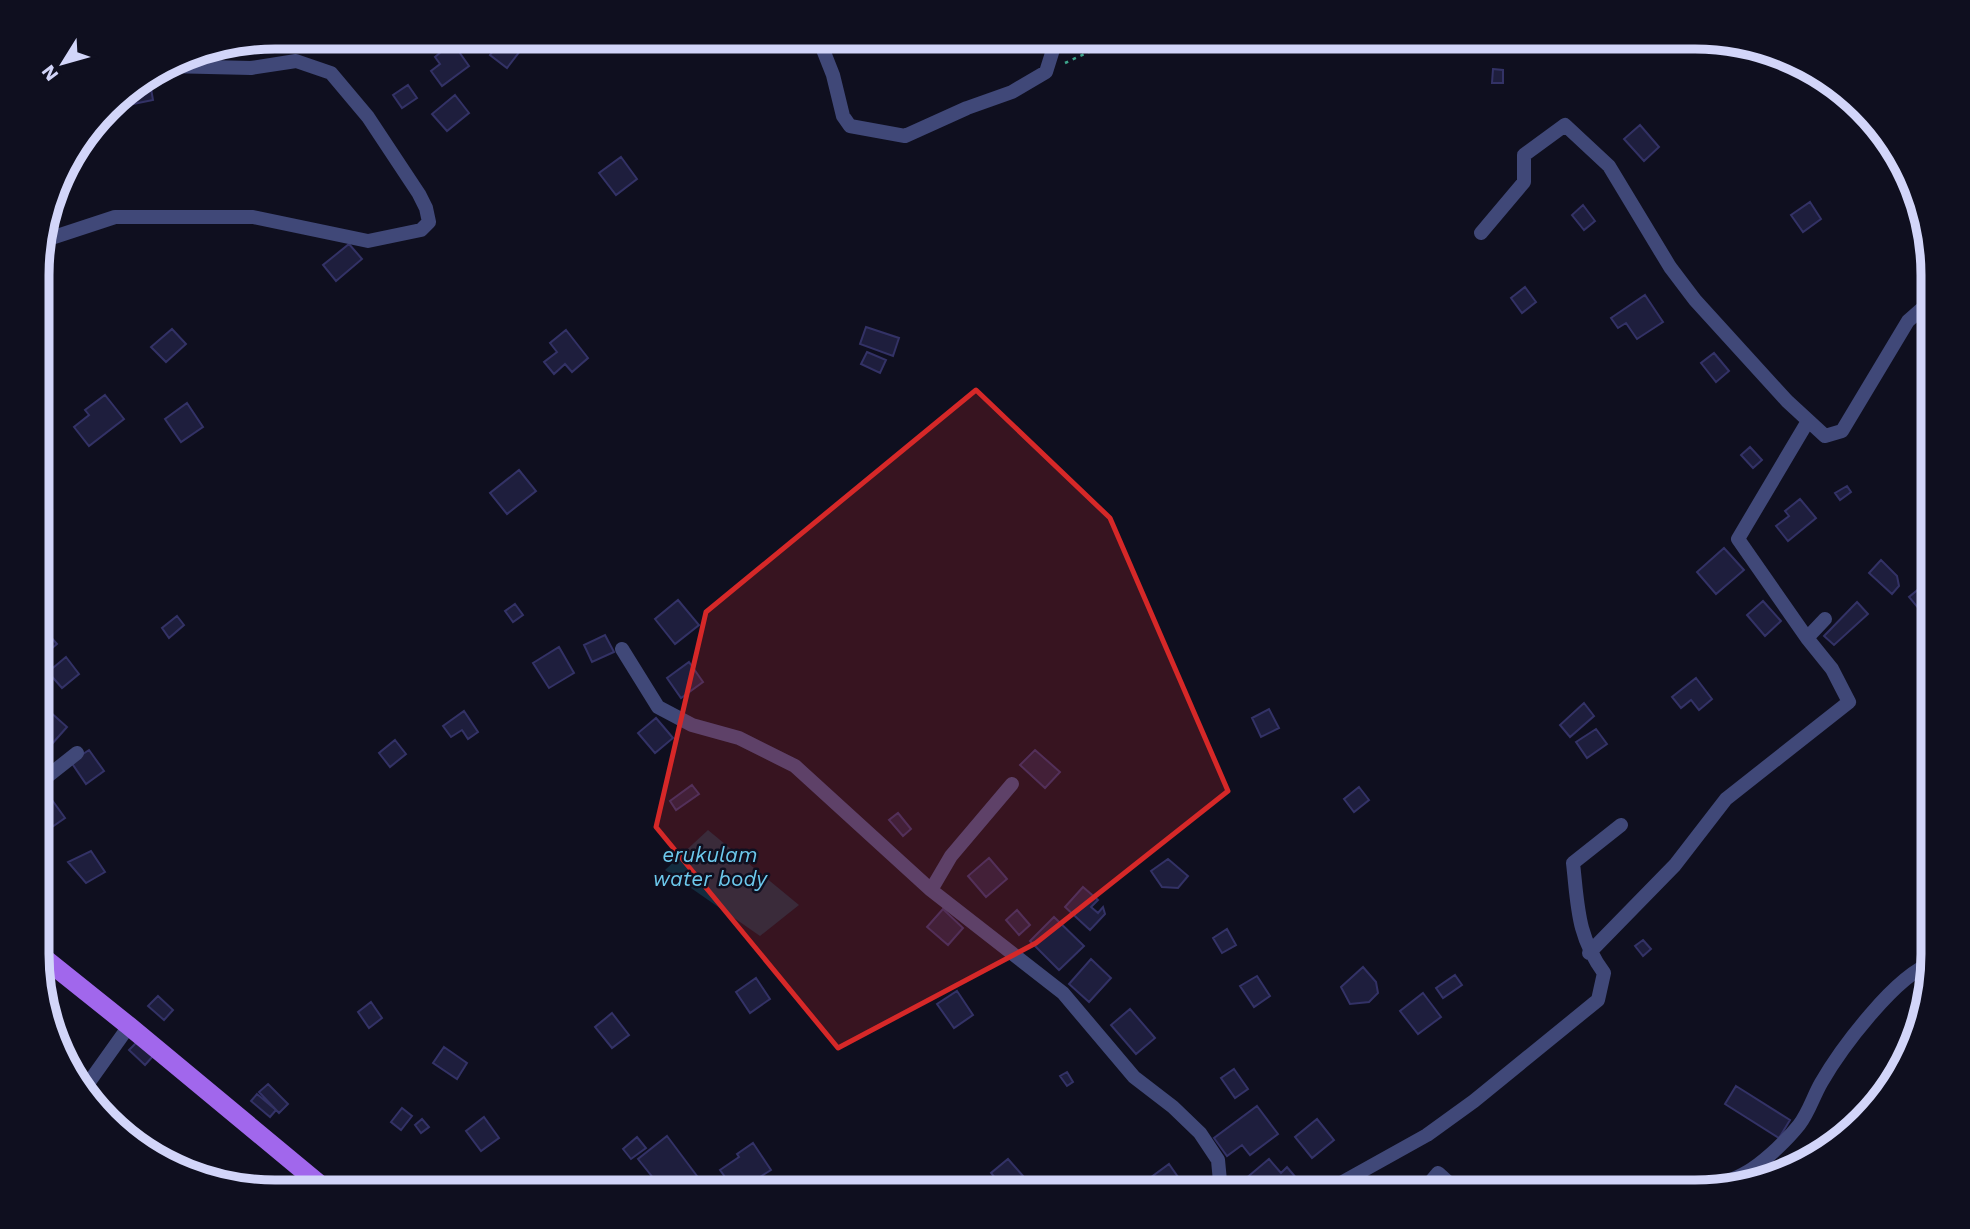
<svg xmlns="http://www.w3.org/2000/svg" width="1970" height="1229" font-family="'Work Sans',sans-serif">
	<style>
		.water { fill: #132c3f }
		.building { fill: #1e1e3d; stroke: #333266; stroke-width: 2 }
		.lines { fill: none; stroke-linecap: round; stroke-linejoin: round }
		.path { stroke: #3ca48a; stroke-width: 2.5; stroke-dasharray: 3.5 5; stroke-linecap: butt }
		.minor { stroke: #404878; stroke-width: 14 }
		.primary { stroke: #a167ec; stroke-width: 19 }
		.marked { fill: #d62828; fill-opacity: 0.2; stroke: #d62828; stroke-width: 5; stroke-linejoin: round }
		.labels { text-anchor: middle; stroke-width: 5; stroke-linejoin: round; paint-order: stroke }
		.water-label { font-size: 21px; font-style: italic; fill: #6dc9ed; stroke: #0f0f1f }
		.rim { fill: none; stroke: #d2d5f9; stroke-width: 9 }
	</style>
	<rect width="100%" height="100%" fill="#0f0f1f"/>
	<path class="water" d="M 708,830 L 799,905 L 760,936 L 665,870 Z"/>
	<path class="building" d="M 488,37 L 520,37 L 527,42 L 507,68 L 490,55 L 498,45 Z
		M 709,37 L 733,37 L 715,47 Z
		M 967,37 L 987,37 L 975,46 Z
		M 457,49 L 469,66 L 442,86 L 431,71 L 440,64 L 435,57 L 441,52 Z
		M 1493,69 L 1503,70 L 1503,83 L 1492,83 Z
		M 150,83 L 153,100 L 133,104 L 130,88 Z
		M 408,85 L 417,98 L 402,108 L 393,95 Z
		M 455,95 L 469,113 L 447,131 L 432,114 Z
		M 1640,125 L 1659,147 L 1644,161 L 1624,139 Z
		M 621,157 L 637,179 L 616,195 L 599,173 Z
		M 1810,202 L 1821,219 L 1803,232 L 1791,215 Z
		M 1583,205 L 1595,221 L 1584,230 L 1572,215 Z
		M 349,244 L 362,259 L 336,281 L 323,265 Z
		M 1525,287 L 1536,302 L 1522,313 L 1511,298 Z
		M 1645,295 L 1663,322 L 1637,339 L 1626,323 L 1618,328 L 1611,318 Z
		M 866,327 L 899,338 L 893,356 L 860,344 Z
		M 172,329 L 186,344 L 166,362 L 151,347 Z
		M 566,330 L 588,358 L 572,372 L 565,364 L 554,374 L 544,362 L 557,352 L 550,343 Z
		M 867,352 L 886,360 L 880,373 L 861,364 Z
		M 1714,353 L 1729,371 L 1716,382 L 1701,363 Z
		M 105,395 L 124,419 L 89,446 L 74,427 L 89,415 L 85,410 Z
		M 187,403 L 203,427 L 181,442 L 165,419 Z
		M 1750,447 L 1762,460 L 1753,468 L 1741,455 Z
		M 519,470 L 536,491 L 507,514 L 490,493 Z
		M 1847,486 L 1851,492 L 1840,500 L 1835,493 Z
		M 1800,499 L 1816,518 L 1788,541 L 1776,526 L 1789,516 L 1785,511 Z
		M 1724,548 L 1744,570 L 1716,594 L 1697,572 Z
		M 1881,560 L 1897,576 L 1899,586 L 1892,594 L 1869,573 Z
		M 1920,588 L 1933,604 L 1933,618 L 1929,621 L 1909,597 Z
		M 678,600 L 699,625 L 675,644 L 655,619 Z
		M 1763,601 L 1781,621 L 1765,636 L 1747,615 Z
		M 1857,602 L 1868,614 L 1834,645 L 1824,636 Z
		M 515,604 L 523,615 L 513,622 L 505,611 Z
		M 177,616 L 184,625 L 169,638 L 162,628 Z
		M 49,635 L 57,644 L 43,656 L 39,650 L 39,644 Z
		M 605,635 L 614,652 L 592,662 L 584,645 Z
		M 559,647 L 574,673 L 549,688 L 533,663 Z
		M 66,657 L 79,674 L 62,688 L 48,672 Z
		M 689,662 L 703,682 L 681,698 L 667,678 Z
		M 1696,678 L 1712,699 L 1699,710 L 1691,700 L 1681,708 L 1672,697 Z
		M 39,702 L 67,727 L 51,745 L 39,735 Z
		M 1584,703 L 1594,716 L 1570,737 L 1560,725 Z
		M 1269,709 L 1279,728 L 1261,737 L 1252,718 Z
		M 464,711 L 478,732 L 468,739 L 462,730 L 451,737 L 443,726 Z
		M 656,718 L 673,738 L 655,753 L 638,733 Z
		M 1596,729 L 1607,744 L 1587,758 L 1576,742 Z
		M 395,740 L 406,754 L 390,767 L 379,753 Z
		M 89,750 L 104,771 L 86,784 L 71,762 Z
		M 1035,750 L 1060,772 L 1045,788 L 1020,765 Z
		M 692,785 L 699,794 L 676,810 L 670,801 Z
		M 1359,787 L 1369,800 L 1354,812 L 1344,799 Z
		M 47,793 L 65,818 L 49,829 L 39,814 L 39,798 Z
		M 898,813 L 911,829 L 903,836 L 889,820 Z
		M 91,851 L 105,872 L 86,883 L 68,862 Z
		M 989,858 L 1007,879 L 986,897 L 968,876 Z
		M 1168,859 L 1188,876 L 1178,888 L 1162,887 L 1151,871 Z
		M 1083,887 L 1098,900 L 1091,907 L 1098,913 L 1103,907 L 1105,914 L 1090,930 L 1065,907 Z
		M 943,909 L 963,928 L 948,945 L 927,927 Z
		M 1017,910 L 1030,925 L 1019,935 L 1006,920 Z
		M 1054,917 L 1084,946 L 1059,970 L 1030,941 Z
		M 1227,929 L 1236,945 L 1222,953 L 1213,938 Z
		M 1643,940 L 1651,949 L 1643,956 L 1635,946 Z
		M 1091,959 L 1111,978 L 1089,1002 L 1069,984 Z
		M 1363,967 L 1376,982 L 1378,993 L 1369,1002 L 1350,1004 L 1341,987 Z
		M 1455,975 L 1462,985 L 1443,998 L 1436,988 Z
		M 1257,976 L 1270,996 L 1254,1007 L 1240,986 Z
		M 756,978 L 770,999 L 750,1013 L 736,992 Z
		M 957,991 L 973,1015 L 954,1028 L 937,1004 Z
		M 1423,993 L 1441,1017 L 1418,1034 L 1400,1011 Z
		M 158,996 L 173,1010 L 164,1020 L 148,1006 Z
		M 371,1002 L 382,1018 L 369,1028 L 358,1012 Z
		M 1130,1009 L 1155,1038 L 1136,1054 L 1111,1025 Z
		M 612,1013 L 629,1035 L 612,1048 L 595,1027 Z
		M 139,1040 L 154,1055 L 145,1065 L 129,1050 Z
		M 444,1047 L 467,1063 L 457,1079 L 433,1063 Z
		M 1234,1069 L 1248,1089 L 1235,1098 L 1221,1078 Z
		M 1067,1072 L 1073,1082 L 1067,1086 L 1060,1076 Z
		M 268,1084 L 288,1104 L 279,1113 L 259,1092 Z
		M 1736,1086 L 1790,1120 L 1779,1138 L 1725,1104 Z
		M 257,1094 L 276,1110 L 270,1117 L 251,1101 Z
		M 1257,1106 L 1278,1134 L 1250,1155 L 1242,1145 L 1227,1156 L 1214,1138 Z
		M 402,1108 L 412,1116 L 401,1130 L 391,1122 Z
		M 484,1117 L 499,1138 L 481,1151 L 466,1131 Z
		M 422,1119 L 429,1127 L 421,1133 L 415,1125 Z
		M 1317,1119 L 1334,1140 L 1312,1158 L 1295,1137 Z
		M 667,1136 L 700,1180 L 685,1192 L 648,1192 L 644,1186 L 654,1179 L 638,1159 Z
		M 637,1137 L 646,1148 L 631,1159 L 623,1149 Z
		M 753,1143 L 771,1170 L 736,1192 L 720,1170 L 739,1157 L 737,1154 Z
		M 1008,1159 L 1023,1176 L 1006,1191 L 991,1173 Z
		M 1269,1159 L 1281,1173 L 1287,1167 L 1297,1179 L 1282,1192 L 1244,1192 L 1238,1185 Z
		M 1169,1164 L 1187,1190 L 1184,1192 L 1161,1192 L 1150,1178 Z
		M 375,1180 L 381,1187 L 375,1192 L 364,1192 Z
		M 393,1182 L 402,1190 L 400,1192 L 385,1190 Z"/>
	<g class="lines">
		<path class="path" d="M 1065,63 L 1121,37"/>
		<path class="minor" d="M 818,37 L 833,75 L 843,116 L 850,126 L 905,136 L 967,108 L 1012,92 L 1046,72 L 1057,37
			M 1481,233 L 1524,182 L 1524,155 L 1565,125 L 1609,166 L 1670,267 L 1695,300 L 1787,401 L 1825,436 L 1842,431 L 1908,321 L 1933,299
			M 39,242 L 115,217 L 253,217 L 368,241 L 421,230 L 429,222 L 426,208 L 419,194 L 368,117 L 331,73 L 296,61 L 251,68 L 166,66
			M 1807,638 L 1825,619
			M 622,649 L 658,707 L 692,725 L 739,738 L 795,766 L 931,890
			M 39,783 L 77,753
			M 1012,784 L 951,856 L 931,890 L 1063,993 L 1134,1077 L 1173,1107 L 1200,1133 L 1218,1160 L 1221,1192
			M 1589,953 L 1675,865 L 1726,799 L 1849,702 L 1832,669 L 1807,638 L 1738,539 L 1808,421
			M 82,1092 L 129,1026
			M 1331,1192 L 1339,1184 L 1427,1135 L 1474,1101 L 1598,1000 L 1604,973 C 1577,936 1578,907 1573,863 L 1621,825
			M 1422,1192 L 1438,1173 L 1459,1192
			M 1710,1192 C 1723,1182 1739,1178 1752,1169 C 1768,1158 1787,1140 1799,1125 C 1809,1112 1813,1097 1821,1083 C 1840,1050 1896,974 1933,963"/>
		<path class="primary" d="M 39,954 L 129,1026 L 329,1192"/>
	</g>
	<path class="marked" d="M 976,390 L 1110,518 L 1228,791 L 1036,943 L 838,1048 L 656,827 L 706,612 Z"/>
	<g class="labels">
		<g class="water-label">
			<text x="710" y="862">erukulam<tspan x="710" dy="24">water body</tspan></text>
		</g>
	</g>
	<path d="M0 0H1970V1229H0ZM275 49H1695A226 226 0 0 1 1921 275V954A226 226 0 0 1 1695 1180H275A226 226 0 0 1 49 954V275A226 226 0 0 1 275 49Z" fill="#0f0f1f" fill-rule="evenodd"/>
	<path class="rim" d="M275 49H1695A226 226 0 0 1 1921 275V954A226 226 0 0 1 1695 1180H275A226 226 0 0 1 49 954V275A226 226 0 0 1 275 49Z"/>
	<g transform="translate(63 63) rotate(233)" stroke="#0f0f1f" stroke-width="5" paint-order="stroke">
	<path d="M0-5L12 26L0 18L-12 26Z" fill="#d2d5f9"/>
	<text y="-10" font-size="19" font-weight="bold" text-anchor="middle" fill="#d2d5f9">N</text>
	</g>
</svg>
